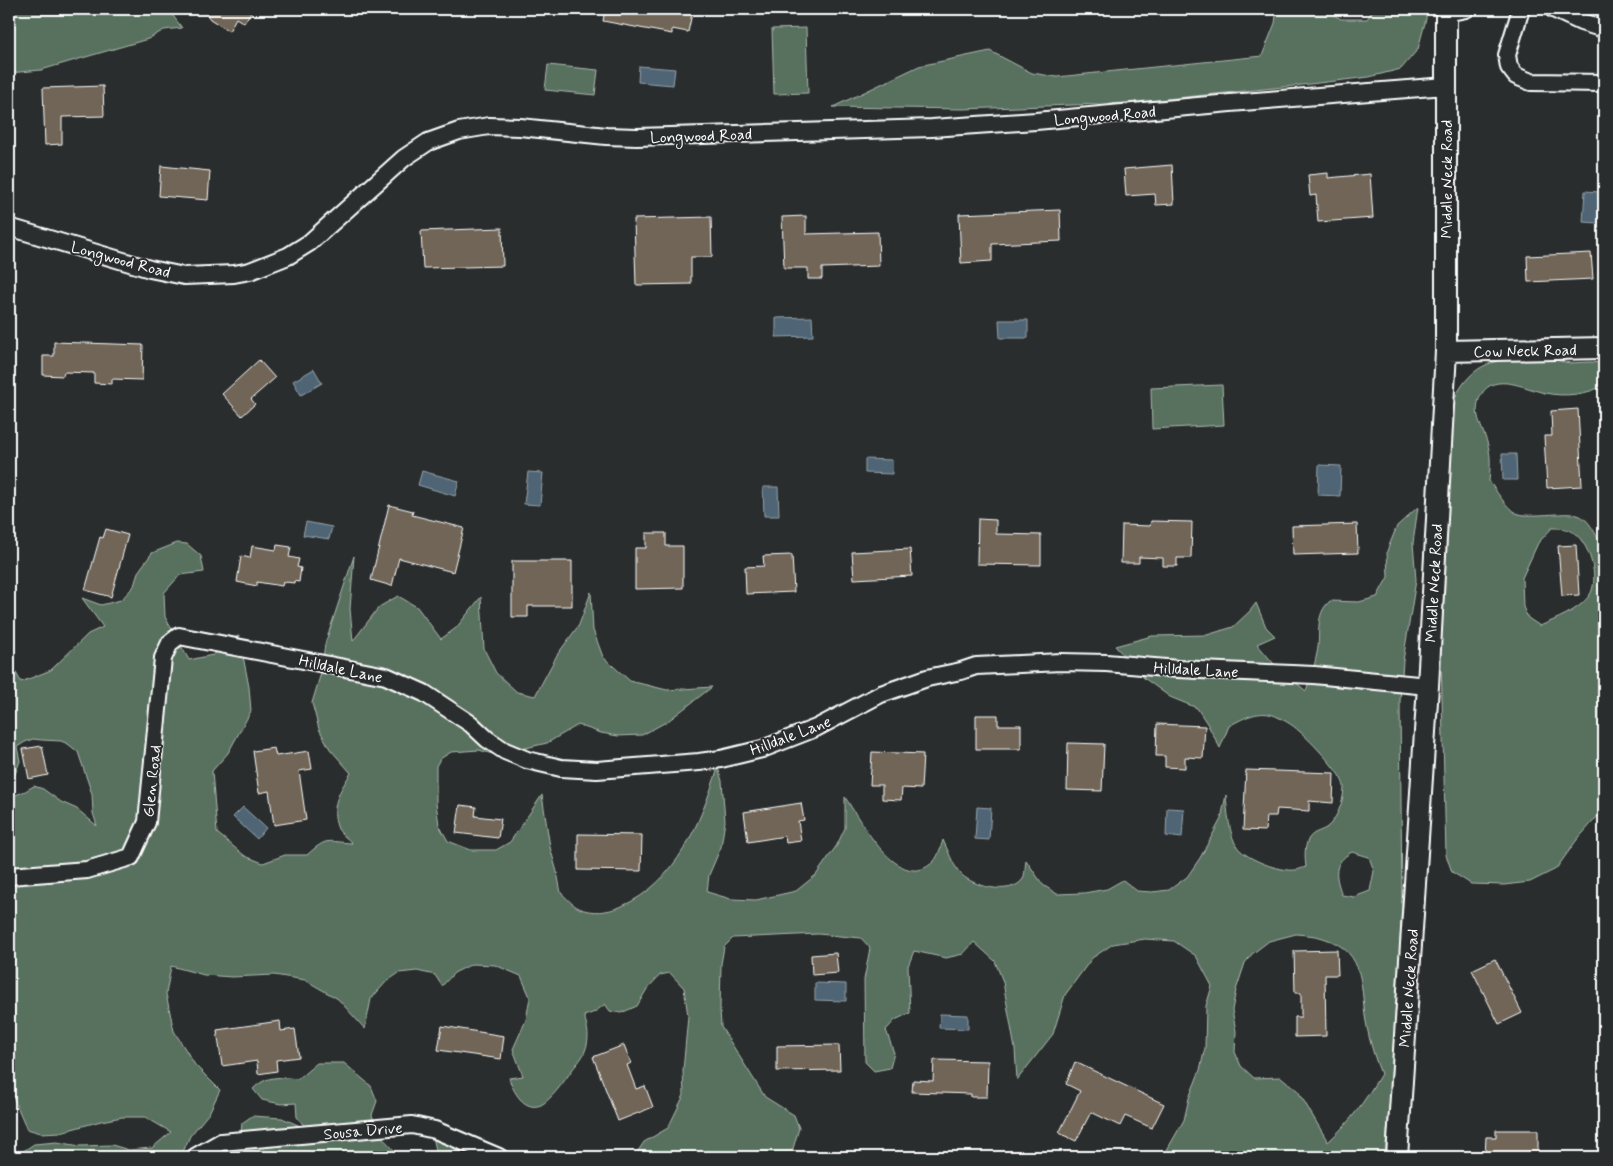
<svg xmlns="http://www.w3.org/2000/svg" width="1613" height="1166" font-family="Mynerve,sans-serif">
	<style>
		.green { fill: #59715f; stroke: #acb8af; fill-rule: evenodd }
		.water { fill: #506574; stroke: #96a3ac }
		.building { fill: #706557; stroke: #fff }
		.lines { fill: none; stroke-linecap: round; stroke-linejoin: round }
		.minor-casing { stroke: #fff; stroke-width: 20 }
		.major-casing { stroke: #fff; stroke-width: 24 }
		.minor { stroke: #2a2d2e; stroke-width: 16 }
		.major { stroke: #2a2d2e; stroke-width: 20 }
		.labels { text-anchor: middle; stroke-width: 4; stroke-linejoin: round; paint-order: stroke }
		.street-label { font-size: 16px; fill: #fff; stroke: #2a2d2e }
	</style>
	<rect width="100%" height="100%" fill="#2a2d2e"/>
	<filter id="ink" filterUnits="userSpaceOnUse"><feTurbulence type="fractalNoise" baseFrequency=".02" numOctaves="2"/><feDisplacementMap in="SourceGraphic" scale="10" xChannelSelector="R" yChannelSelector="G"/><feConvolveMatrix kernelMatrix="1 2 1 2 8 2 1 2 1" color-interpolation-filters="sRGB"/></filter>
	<g filter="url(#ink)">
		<path class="green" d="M 9,9 L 168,9 L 182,28 L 164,30 L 148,39 L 41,70 L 9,73 Z
			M 1277,9 L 1324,9 L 1341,19 L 1367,19 L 1374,9 L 1426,9 L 1426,19 L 1418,49 L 1401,69 L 1369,77 L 1293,86 L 1128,103 L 963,109 L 833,107 L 919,66 L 990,51 L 1032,73 L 1057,77 L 1262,56 L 1275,23 Z
			M 806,28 L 808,93 L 774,94 L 772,29 Z
			M 548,65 L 598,70 L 595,95 L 545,90 Z
			M 1545,358 L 1570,363 L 1590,362 L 1604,363 L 1604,385 C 1587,395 1564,397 1545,393 C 1526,389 1494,371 1481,395 C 1470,415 1486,431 1489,450 C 1491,460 1490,470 1489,481 C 1495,489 1507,509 1516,513 C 1523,516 1531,515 1539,515 C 1583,513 1583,508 1604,550 L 1604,809 L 1576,841 L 1556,869 L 1530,882 L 1504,885 L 1471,884 L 1452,872 L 1446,855 L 1440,620 L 1449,411 C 1457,390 1471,367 1495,362 C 1510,358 1530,359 1545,358 ZM 1552,528 C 1558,528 1565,528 1571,531 C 1589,540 1601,580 1589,596 C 1578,611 1556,619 1540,626 L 1528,618 L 1523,607 L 1522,578 L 1538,543 Z
			M 1222,385 L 1224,425 L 1152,429 L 1151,388 Z
			M 1418,507 L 1413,543 L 1416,580 L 1403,661 L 1400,701 L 1402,904 L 1396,1023 L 1385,1157 L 1163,1157 L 1184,1120 L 1189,1098 L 1200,1070 L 1205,1048 L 1206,1006 L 1212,986 L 1196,956 L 1174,941 L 1145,939 L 1113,944 L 1092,958 L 1065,995 L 1053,1034 L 1017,1080 L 1015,1049 L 1003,982 L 995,961 L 974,942 L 963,954 L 946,958 L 914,951 L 908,966 L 910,1013 L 895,1020 L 886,1030 L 894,1053 L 890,1068 L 874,1071 L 865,1062 L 864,980 L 870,948 L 861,938 L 818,934 L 733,938 L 724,947 L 721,964 L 720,1009 L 721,1027 L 765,1097 L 794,1115 L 799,1128 L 792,1152 L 794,1157 L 634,1157 L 644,1142 L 668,1128 L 684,1095 L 683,1071 L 688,1016 L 684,988 L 670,973 L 660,975 L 647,989 L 637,1006 L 621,1013 L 610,1011 L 605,1004 L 595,1012 L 584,1016 C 588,1028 590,1039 585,1051 C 583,1057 577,1064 572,1070 C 566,1079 551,1100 541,1105 C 524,1112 513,1091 509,1078 L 523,1076 L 513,1049 L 526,1020 L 530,997 L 521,976 L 495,965 L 472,964 L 454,973 L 442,986 L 435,975 L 417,971 L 399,973 L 386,982 L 371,999 L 365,1029 L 338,999 L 305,980 L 274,975 L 232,977 L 204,975 L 171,966 L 166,994 L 174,1031 L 195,1065 L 220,1090 L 209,1113 L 190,1136 L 183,1152 L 190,1157 L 17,1157 L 22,1152 L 34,1144 L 57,1142 L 80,1146 L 112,1145 L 129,1150 L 152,1148 L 171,1132 L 145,1117 L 122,1117 L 101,1121 L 61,1132 L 41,1133 L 27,1129 L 9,1088 L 9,797 L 10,801 C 14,794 17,795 23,792 C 26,791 30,788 34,786 L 43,789 L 61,802 L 77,809 L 97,826 L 93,813 L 92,794 L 78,752 L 68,744 L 61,741 L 42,740 L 33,739 L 25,742 L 17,747 L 20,761 L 9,790 L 9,660 L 21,682 L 51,670 L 88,634 L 103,627 L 82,598 L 101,605 L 121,600 L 134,586 L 138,572 L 152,553 L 177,543 L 187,544 L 201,556 L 204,572 L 180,575 L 164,593 L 165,617 L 189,660 L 213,655 L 239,635 L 249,687 L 251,711 L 228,753 L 212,771 L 217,833 L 245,856 L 263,863 L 285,855 L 307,855 C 328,836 327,842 352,843 C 348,839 341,834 338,829 C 329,807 340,790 351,773 L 330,749 L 319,729 L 312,703 L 321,673 L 325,644 L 354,556 L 350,609 L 353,641 L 379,607 L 398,596 L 417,607 L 441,639 L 456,628 L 481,597 L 484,649 L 496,673 L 517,692 L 535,696 L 557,655 L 579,625 L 591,592 L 593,630 L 603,657 L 630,681 L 667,690 L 712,687 L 668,721 L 642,735 L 618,736 L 601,733 L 578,725 L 547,743 L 496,755 L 479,750 L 451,752 L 440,759 L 436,766 L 436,803 L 439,825 L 448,841 L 471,850 L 496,850 L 510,842 L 542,795 L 550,847 L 557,872 L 561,893 C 566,897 572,905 579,908 C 591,914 608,912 620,907 C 677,883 700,823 718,768 L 722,781 L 725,821 L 721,847 L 709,875 L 707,892 L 731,899 L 756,900 L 796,891 L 816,875 L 837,845 L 845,828 L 845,797 C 860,820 900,896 934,861 C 938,857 941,846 943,840 C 948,850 952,863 959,872 C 970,886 1011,897 1023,879 C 1025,875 1025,866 1026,860 L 1043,885 L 1057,894 L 1084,893 L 1107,889 L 1123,880 L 1137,891 L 1152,892 L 1169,890 L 1187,877 L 1200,858 L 1221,819 L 1226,795 C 1227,808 1229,837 1238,848 C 1247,859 1280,872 1295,870 C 1298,870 1302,868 1306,867 C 1305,859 1304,848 1308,840 C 1312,832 1319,832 1326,828 C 1337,820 1344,800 1344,787 C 1344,775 1309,739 1299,731 C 1293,725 1281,718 1273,715 C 1257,710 1242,719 1229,726 L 1220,748 L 1208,725 L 1197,708 L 1170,697 L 1144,678 L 1115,646 L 1152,636 L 1207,635 L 1233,627 L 1250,611 L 1256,603 L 1266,627 L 1275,636 L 1257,644 L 1274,664 L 1306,691 C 1310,678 1315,665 1317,653 C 1321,634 1314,615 1330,601 L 1359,602 L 1377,597 L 1388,577 L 1387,551 L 1397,526 ZM 1352,852 L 1369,857 L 1374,871 L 1370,891 L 1354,897 L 1342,895 C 1335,876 1332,863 1352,852 ZM 1296,934 C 1305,935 1315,935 1323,938 C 1369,952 1359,990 1367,1027 C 1370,1043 1375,1059 1381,1074 C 1364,1102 1352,1120 1328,1142 L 1298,1091 L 1281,1077 L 1254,1078 L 1241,1066 L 1235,1052 L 1236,1031 L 1232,1010 L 1236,990 L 1245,963 L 1252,954 L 1269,941 Z
			M 317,1063 L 344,1063 L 371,1086 L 377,1101 L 372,1115 L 379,1134 L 394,1150 L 395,1157 L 235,1157 L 239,1153 L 242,1123 L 252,1116 L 282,1118 L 307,1129 L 297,1117 L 296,1103 L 281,1104 L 262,1100 L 253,1089 C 267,1075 279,1077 298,1079 Z
			M 447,1127 C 471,1132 482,1142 499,1157 L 440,1157 L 436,1150 L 433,1137 Z"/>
		<path class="water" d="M 639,66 L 675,69 L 673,85 L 638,82 Z
			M 1585,191 L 1599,192 L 1598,223 L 1583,222 Z
			M 812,317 L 813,336 L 776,337 L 776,318 Z
			M 999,320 L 1028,320 L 1028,338 L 1000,338 Z
			M 314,369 L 322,383 L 301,395 L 293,381 Z
			M 1502,454 L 1516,454 L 1517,480 L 1503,480 Z
			M 865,459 L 892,460 L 892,474 L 865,473 Z
			M 1319,465 L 1341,466 L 1340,496 L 1318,495 Z
			M 422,471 L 459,481 L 455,496 L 418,485 Z
			M 528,472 L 543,473 L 540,505 L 524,504 Z
			M 763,487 L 778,487 L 779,516 L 764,516 Z
			M 306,522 L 332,527 L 329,539 L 303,535 Z
			M 243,807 L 266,828 L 257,839 L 233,817 Z
			M 977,807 L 991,808 L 989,840 L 975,839 Z
			M 1167,808 L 1184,809 L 1182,838 L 1166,836 Z
			M 815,983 L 846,984 L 846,1001 L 815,1000 Z
			M 940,1014 L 968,1015 L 968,1029 L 939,1028 Z"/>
		<path class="building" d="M 203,9 L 253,9 L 244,23 L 236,18 L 229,31 L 210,19 Z
			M 605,9 L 693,9 L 688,32 L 672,29 L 672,34 L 603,21 Z
			M 103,86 L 104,116 L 62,117 L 62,144 L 45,145 L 43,88 Z
			M 1172,165 L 1174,204 L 1156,205 L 1155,194 L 1126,196 L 1124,169 Z
			M 161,166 L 210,171 L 208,200 L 159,196 Z
			M 1328,173 L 1328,178 L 1370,174 L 1373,218 L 1318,222 L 1316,195 L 1310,196 L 1308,175 Z
			M 1060,210 L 1061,241 L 992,244 L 992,261 L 961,263 L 959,214 Z
			M 806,216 L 806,234 L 878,232 L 879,266 L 822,268 L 822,279 L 808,279 L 808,268 L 784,268 L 782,217 Z
			M 711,217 L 712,257 L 691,257 L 691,284 L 636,285 L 634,219 Z
			M 502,228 L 503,266 L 423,268 L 421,231 Z
			M 1591,253 L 1593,279 L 1528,282 L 1527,256 Z
			M 54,342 L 143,345 L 142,380 L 112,379 L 112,384 L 94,383 L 94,373 L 64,372 L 63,376 L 43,375 L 43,356 L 54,356 Z
			M 259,360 L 275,378 L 251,399 L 255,404 L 242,416 L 222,394 Z
			M 1578,409 L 1582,486 L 1547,488 L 1544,436 L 1552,436 L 1551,411 Z
			M 389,505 L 413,511 L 412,515 L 464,528 L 453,572 L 399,558 L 392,586 L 371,580 Z
			M 978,519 L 996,520 L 996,534 L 1041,535 L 1041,565 L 977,564 Z
			M 1151,521 L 1192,522 L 1191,558 L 1177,558 L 1177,566 L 1163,566 L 1163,558 L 1139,557 L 1139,563 L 1121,563 L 1122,525 L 1150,526 Z
			M 1357,524 L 1358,553 L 1293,555 L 1292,526 Z
			M 106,529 L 128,535 L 111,597 L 85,590 L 100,537 L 103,538 Z
			M 646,533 L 666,533 L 666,546 L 683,546 L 683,588 L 635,589 L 635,548 L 646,548 Z
			M 277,545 L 291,547 L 289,557 L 299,559 L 297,567 L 301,568 L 299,582 L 294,581 L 294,583 L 285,582 L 285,583 L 283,582 L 282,586 L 257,582 L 257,586 L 237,582 L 241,556 L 250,558 L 252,546 L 276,550 Z
			M 1576,545 L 1579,595 L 1562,596 L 1558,546 Z
			M 910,549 L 912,576 L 854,579 L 852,552 Z
			M 792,555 L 794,592 L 746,594 L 745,567 L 764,566 L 763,556 Z
			M 512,561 L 572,561 L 572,606 L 528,606 L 528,617 L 512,617 Z
			M 976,715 L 998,715 L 998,725 L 1021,725 L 1021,749 L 976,749 Z
			M 1157,724 L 1205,726 L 1203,758 L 1185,757 L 1185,768 L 1165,767 L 1165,756 L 1156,756 Z
			M 1068,743 L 1104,744 L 1102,791 L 1067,790 Z
			M 42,746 L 48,775 L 29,779 L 23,749 Z
			M 274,748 L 276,756 L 309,751 L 312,769 L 299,771 L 306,820 L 274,825 L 269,791 L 259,793 L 253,751 Z
			M 872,752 L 923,754 L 921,789 L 902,788 L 901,800 L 882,799 L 882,785 L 870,785 Z
			M 1246,770 L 1334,773 L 1333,803 L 1309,801 L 1309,811 L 1277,809 L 1276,816 L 1266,816 L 1265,831 L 1243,830 Z
			M 801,803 L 804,820 L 798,821 L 801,841 L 786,843 L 785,836 L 748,842 L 744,812 Z
			M 460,805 L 476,807 L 475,816 L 501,819 L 498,838 L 456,833 Z
			M 578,834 L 642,835 L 641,871 L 578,870 Z
			M 1337,950 L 1338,975 L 1325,975 L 1326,1036 L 1295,1037 L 1295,1017 L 1301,1017 L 1301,993 L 1295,993 L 1294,951 Z
			M 836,953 L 838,973 L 812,975 L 811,955 Z
			M 1495,959 L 1522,1013 L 1499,1024 L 1472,970 Z
			M 280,1021 L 281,1031 L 295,1029 L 299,1057 L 276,1060 L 277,1071 L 258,1074 L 257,1061 L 222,1066 L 217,1030 Z
			M 442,1026 L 504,1036 L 501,1059 L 438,1050 Z
			M 624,1045 L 631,1063 L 627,1065 L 636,1089 L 645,1086 L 653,1107 L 618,1121 L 593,1057 Z
			M 839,1045 L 840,1070 L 777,1071 L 777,1046 Z
			M 934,1060 L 988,1061 L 987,1097 L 971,1097 L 971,1094 L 912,1092 L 913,1080 L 933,1081 Z
			M 1075,1062 L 1164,1104 L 1152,1128 L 1125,1116 L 1120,1126 L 1091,1112 L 1076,1141 L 1059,1133 L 1080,1091 L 1066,1084 Z
			M 1496,1130 L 1538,1130 L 1538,1157 L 1485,1157 L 1486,1137 L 1496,1137 Z"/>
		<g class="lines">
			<defs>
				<path id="minor" d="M 1521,9 L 1507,55 L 1509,67 L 1516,76 L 1531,82 L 1604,83
					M 1553,9 L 1581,22 L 1604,29
					M 1446,13 L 1466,9
					M 9,227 L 150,269 L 184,276 L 234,274 L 250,271 L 288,256 L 309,243 L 404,158 L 428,142 L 459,131 L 489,126 L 520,127 L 606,136 L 637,137 L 932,128 L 1036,121 L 1230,103 L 1446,86
					M 9,876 L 87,870 L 131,857 L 147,822 L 163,658 L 170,643 L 179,636 L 386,676 L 424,693 L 471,724 L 487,739 L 505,751 L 527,760 L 561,768 L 597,770 L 699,762 L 721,759 L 762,749 L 816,728 L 881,694 L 927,678 L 961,671 L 976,666 L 1061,662 L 1106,663 L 1178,669 L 1314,675 L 1428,686
					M 195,1157 L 221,1142 L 412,1125 L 435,1130 L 499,1157"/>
				<path id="major" d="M 1446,351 L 1604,348
					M 1397,1157 L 1428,686 L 1446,351 L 1446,9"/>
			</defs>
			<use href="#minor" class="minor-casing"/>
			<use href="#major" class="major-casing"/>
			<use href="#minor" class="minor"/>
			<use href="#major" class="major"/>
		</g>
	</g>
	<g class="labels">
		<g class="street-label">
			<text transform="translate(1105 115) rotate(-5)" y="6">Longwood Road</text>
			<text transform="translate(701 135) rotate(-2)" y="6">Longwood Road</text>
			<text transform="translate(1446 179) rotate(-90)" y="6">Middle Neck Road</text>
			<text transform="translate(121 259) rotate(15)" y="6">Longwood Road</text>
			<text transform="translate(1525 350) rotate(-1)" y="6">Cow Neck Road</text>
			<text transform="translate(1433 583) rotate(-87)" y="6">Middle Neck Road</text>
			<text transform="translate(341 668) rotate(12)" y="6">Hilldale Lane</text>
			<text transform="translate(1196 669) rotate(3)" y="6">Hilldale Lane</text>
			<text transform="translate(790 735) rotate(-21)" y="6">Hilldale Lane</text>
			<text transform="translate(151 781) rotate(-84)" y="6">Glen Road</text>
			<text transform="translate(1408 988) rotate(-86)" y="6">Middle Neck Road</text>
			<text transform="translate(363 1130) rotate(-5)" y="6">Sousa Drive</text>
		</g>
	</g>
	<rect width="1613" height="1166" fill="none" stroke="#2a2d2e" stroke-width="30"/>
	<rect x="15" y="15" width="1583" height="1136" fill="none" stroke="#fff" stroke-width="2" filter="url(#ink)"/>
</svg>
